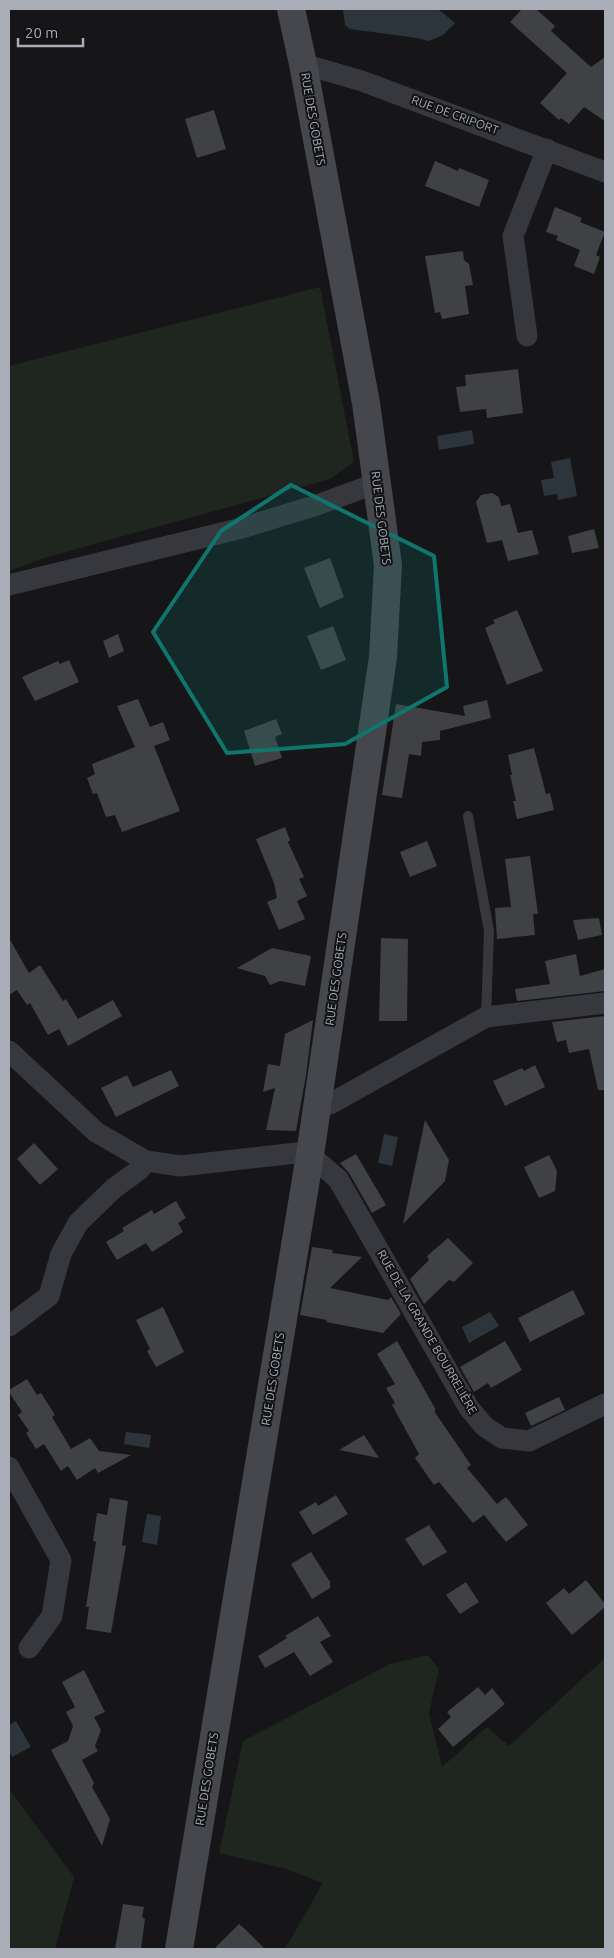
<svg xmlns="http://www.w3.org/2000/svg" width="614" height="1958" font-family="Ubuntu,sans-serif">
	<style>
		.green { fill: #1e261f }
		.water { fill: #2c353c }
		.building { fill: #404145 }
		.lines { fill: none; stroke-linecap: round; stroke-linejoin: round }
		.service { stroke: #37383d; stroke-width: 10 }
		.minor { stroke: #37383d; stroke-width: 21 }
		.secondary { stroke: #45474d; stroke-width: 28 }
		.marked { fill: #0f766e; fill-opacity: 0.2; stroke: #0f766e; stroke-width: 4; stroke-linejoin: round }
		.labels { text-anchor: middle; stroke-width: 4; stroke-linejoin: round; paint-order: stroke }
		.street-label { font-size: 12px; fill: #a8adb8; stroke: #111113 }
	</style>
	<rect width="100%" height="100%" fill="#161618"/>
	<path class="green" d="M 320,287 L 354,462 L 330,479 L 44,558 L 9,571 L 9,366 Z
		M 428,1655 L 439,1669 L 429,1713 L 442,1767 L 487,1727 L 509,1746 L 605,1658 L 605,1949 L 285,1949 L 323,1883 L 283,1868 L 219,1853 L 243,1741 L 390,1664 Z
		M 9,1789 L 74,1877 L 55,1949 L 9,1949 Z"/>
	<path class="water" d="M 343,9 L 438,9 L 455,23 L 443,35 L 429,41 L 417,38 L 350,29 L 345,25 Z
		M 472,430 L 474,444 L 439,450 L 437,436 Z
		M 570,458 L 577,496 L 558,500 L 557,494 L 544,496 L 541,480 L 554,478 L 551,462 Z
		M 384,1134 L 398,1137 L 392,1166 L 378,1163 Z
		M 490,1312 L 499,1326 L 469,1343 L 462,1327 Z
		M 126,1432 L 151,1435 L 149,1448 L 124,1444 Z
		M 147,1514 L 161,1516 L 157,1545 L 142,1542 Z
		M 16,1721 L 31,1747 L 12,1757 L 9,1752 L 9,1725 Z"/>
	<path class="building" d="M 522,9 L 536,9 L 555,26 L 551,31 L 591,67 L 605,57 L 605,121 L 584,107 L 569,124 L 561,118 L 559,120 L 540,103 L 567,73 L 510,22 Z
		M 214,110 L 226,149 L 197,158 L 185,119 Z
		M 435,161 L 458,171 L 459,168 L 489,180 L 479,207 L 425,186 Z
		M 555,207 L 582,218 L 580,222 L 605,232 L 596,255 L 600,257 L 594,274 L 574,266 L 580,250 L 556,240 L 558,236 L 546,232 Z
		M 463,251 L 464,260 L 469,264 L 473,285 L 465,286 L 469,314 L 442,319 L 440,312 L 435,313 L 425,256 Z
		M 518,369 L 523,413 L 487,418 L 486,409 L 460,412 L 456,387 L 466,386 L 465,375 Z
		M 492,493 L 499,497 L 501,506 L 510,504 L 518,533 L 532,530 L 539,554 L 508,561 L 502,540 L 487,543 L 476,502 L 481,495 Z
		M 594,529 L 599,548 L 572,553 L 568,536 Z
		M 330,558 L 344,597 L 320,608 L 304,568 Z
		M 517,610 L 543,671 L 507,685 L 485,628 L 495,623 L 493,620 Z
		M 333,626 L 346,660 L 321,670 L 307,636 Z
		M 118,634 L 124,651 L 109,658 L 103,641 Z
		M 69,660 L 79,682 L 35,701 L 22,677 L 58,661 L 60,664 Z
		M 138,699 L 150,727 L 163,722 L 170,740 L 154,746 L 180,811 L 122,832 L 115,815 L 106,817 L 97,793 L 93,794 L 87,778 L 95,774 L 92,764 L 135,747 L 117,706 Z
		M 487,700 L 491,718 L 440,731 L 440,740 L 422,742 L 421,756 L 409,754 L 402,798 L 382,795 L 396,704 L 465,716 L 463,706 Z
		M 276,719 L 282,734 L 275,737 L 282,758 L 255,766 L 244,731 Z
		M 534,748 L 546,794 L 550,793 L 554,810 L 517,819 L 513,801 L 516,801 L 510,775 L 512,775 L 508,755 Z
		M 285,827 L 290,840 L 288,842 L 304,877 L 299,879 L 307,896 L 297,901 L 305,919 L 279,930 L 267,902 L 277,898 L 274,883 L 256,839 Z
		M 427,841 L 437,866 L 410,877 L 400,852 Z
		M 530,856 L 538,914 L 533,914 L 535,935 L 497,939 L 495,908 L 511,907 L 505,859 Z
		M 599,918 L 602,935 L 578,940 L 573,920 Z
		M 9,938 L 29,973 L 40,965 L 63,1001 L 66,999 L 78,1019 L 113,1000 L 122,1016 L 68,1046 L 59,1029 L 48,1035 L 30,1003 L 27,1005 L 17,990 L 9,995 Z
		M 381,938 L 408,939 L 407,1021 L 379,1021 Z
		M 272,948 L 311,956 L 305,986 L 280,981 L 270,985 L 265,976 L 237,968 Z
		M 576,954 L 580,976 L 605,969 L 605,991 L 517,1001 L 515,989 L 550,984 L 545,961 Z
		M 605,1016 L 605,1090 L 598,1090 L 589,1049 L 569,1053 L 566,1040 L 557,1042 L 552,1022 Z
		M 313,1020 L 306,1075 L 296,1131 L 266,1130 L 275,1088 L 263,1092 L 268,1064 L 280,1066 L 285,1034 Z
		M 535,1065 L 545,1087 L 505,1106 L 493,1081 L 522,1068 L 524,1071 Z
		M 171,1070 L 179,1086 L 116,1117 L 101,1088 L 127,1075 L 133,1087 Z
		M 425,1120 L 449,1160 L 445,1181 L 403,1224 Z
		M 34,1143 L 58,1169 L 40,1185 L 17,1159 Z
		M 356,1154 L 386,1205 L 372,1213 L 349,1173 L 340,1163 Z
		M 549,1155 L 557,1171 L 555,1191 L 539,1198 L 524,1167 Z
		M 176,1201 L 186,1218 L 178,1223 L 183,1232 L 152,1252 L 146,1243 L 117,1260 L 106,1242 L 124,1231 L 122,1228 L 152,1210 L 154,1214 Z
		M 448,1238 L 473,1263 L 454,1282 L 449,1280 L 424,1304 L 410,1279 L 429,1260 L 427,1256 Z
		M 312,1247 L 333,1250 L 332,1253 L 362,1257 L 330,1288 L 388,1300 L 391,1297 L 401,1314 L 383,1333 L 326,1322 L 327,1320 L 300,1315 Z
		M 573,1290 L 585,1314 L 530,1342 L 518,1318 Z
		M 163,1307 L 184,1352 L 156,1367 L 147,1351 L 150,1349 L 136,1320 Z
		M 397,1341 L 436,1410 L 434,1411 L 471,1465 L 467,1468 L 497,1504 L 506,1497 L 528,1525 L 506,1542 L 484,1515 L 473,1523 L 439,1482 L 434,1485 L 415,1458 L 419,1454 L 392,1405 L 395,1403 L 386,1388 L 395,1384 L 377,1354 Z
		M 505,1341 L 522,1370 L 491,1388 L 488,1383 L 474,1392 L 460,1367 Z
		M 27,1379 L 37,1395 L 41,1393 L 55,1415 L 52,1417 L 71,1449 L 90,1438 L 99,1451 L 131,1455 L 98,1473 L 95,1468 L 77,1480 L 68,1466 L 61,1471 L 44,1444 L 36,1449 L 26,1433 L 29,1431 L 18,1415 L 22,1412 L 9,1392 L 9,1390 Z
		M 559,1397 L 565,1410 L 531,1426 L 525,1413 Z
		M 364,1435 L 379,1458 L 339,1450 Z
		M 336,1495 L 348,1514 L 313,1535 L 299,1512 L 316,1502 L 318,1506 Z
		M 110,1498 L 128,1501 L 122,1545 L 126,1546 L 111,1633 L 86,1629 L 89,1607 L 86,1607 L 96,1542 L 93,1541 L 97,1513 L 107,1515 Z
		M 429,1525 L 447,1552 L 423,1566 L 405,1539 Z
		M 311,1552 L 330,1582 L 330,1588 L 312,1599 L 291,1564 Z
		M 586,1580 L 605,1604 L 605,1607 L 572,1635 L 546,1603 L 564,1588 L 569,1594 Z
		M 466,1582 L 479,1602 L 460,1614 L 446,1595 Z
		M 318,1616 L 331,1636 L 320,1642 L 333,1662 L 310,1676 L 294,1652 L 265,1668 L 258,1656 L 287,1638 L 285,1636 Z
		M 84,1670 L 105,1712 L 94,1717 L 101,1730 L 95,1746 L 98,1751 L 82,1760 L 94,1783 L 92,1787 L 110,1819 L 102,1846 L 51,1750 L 68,1741 L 73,1726 L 66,1712 L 75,1707 L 62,1682 Z
		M 478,1687 L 485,1695 L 492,1688 L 505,1704 L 453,1747 L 438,1729 L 451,1717 L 447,1712 Z
		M 123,1904 L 144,1907 L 142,1917 L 145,1919 L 141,1949 L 115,1949 Z
		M 239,1924 L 246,1930 L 265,1949 L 214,1949 Z"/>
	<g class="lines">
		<path class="service" d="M 468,816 L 489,931 L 486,1017"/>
		<path class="minor" d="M 303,64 L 362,81 L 605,172
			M 527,336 L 513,236 L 547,149
			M 9,585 L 242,528 L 317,505 L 377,483
			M 9,1051 L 96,1132 L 146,1161 L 181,1166 L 296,1153 L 310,1155 L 338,1179 L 469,1408 L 484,1426 L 502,1438 L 529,1441 L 605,1404
			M 317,1103 L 330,1104 L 486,1017 L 605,1003
			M 9,1326 L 49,1296 L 61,1254 L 78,1223 L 113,1189 L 139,1170 L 146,1161
			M 9,1467 L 61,1560 L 52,1616 L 29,1648"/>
		<path class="secondary" d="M 179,1949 L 310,1155 L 383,657 L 388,565 L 366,403 L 303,64 L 291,9"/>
	</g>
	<path class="marked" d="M 291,485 L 434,556 L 447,687 L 345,744 L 227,753 L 153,632 L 221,531 Z"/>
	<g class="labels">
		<g class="street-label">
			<text transform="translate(455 115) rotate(20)" y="4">RUE DE CRIPORT</text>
			<text transform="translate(313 119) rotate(80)" y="4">RUE DES GOBETS</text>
			<text transform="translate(381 518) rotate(83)" y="4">RUE DES GOBETS</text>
			<text transform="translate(336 979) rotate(-82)" y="4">RUE DES GOBETS</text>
			<text transform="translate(427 1332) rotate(60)" y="4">RUE DE LA GRANDE BOURRELIÈRE</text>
			<text transform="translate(273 1379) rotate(-81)" y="4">RUE DES GOBETS</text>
			<text transform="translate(207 1779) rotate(-81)" y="4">RUE DES GOBETS</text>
		</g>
	</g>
	<rect width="614" height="1958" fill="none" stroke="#a8adb8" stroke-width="20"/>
	<path d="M18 38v8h65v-8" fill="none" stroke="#a8adb8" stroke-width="2.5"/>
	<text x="25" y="38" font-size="15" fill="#a8adb8" stroke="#111113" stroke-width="4" paint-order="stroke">20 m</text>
</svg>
